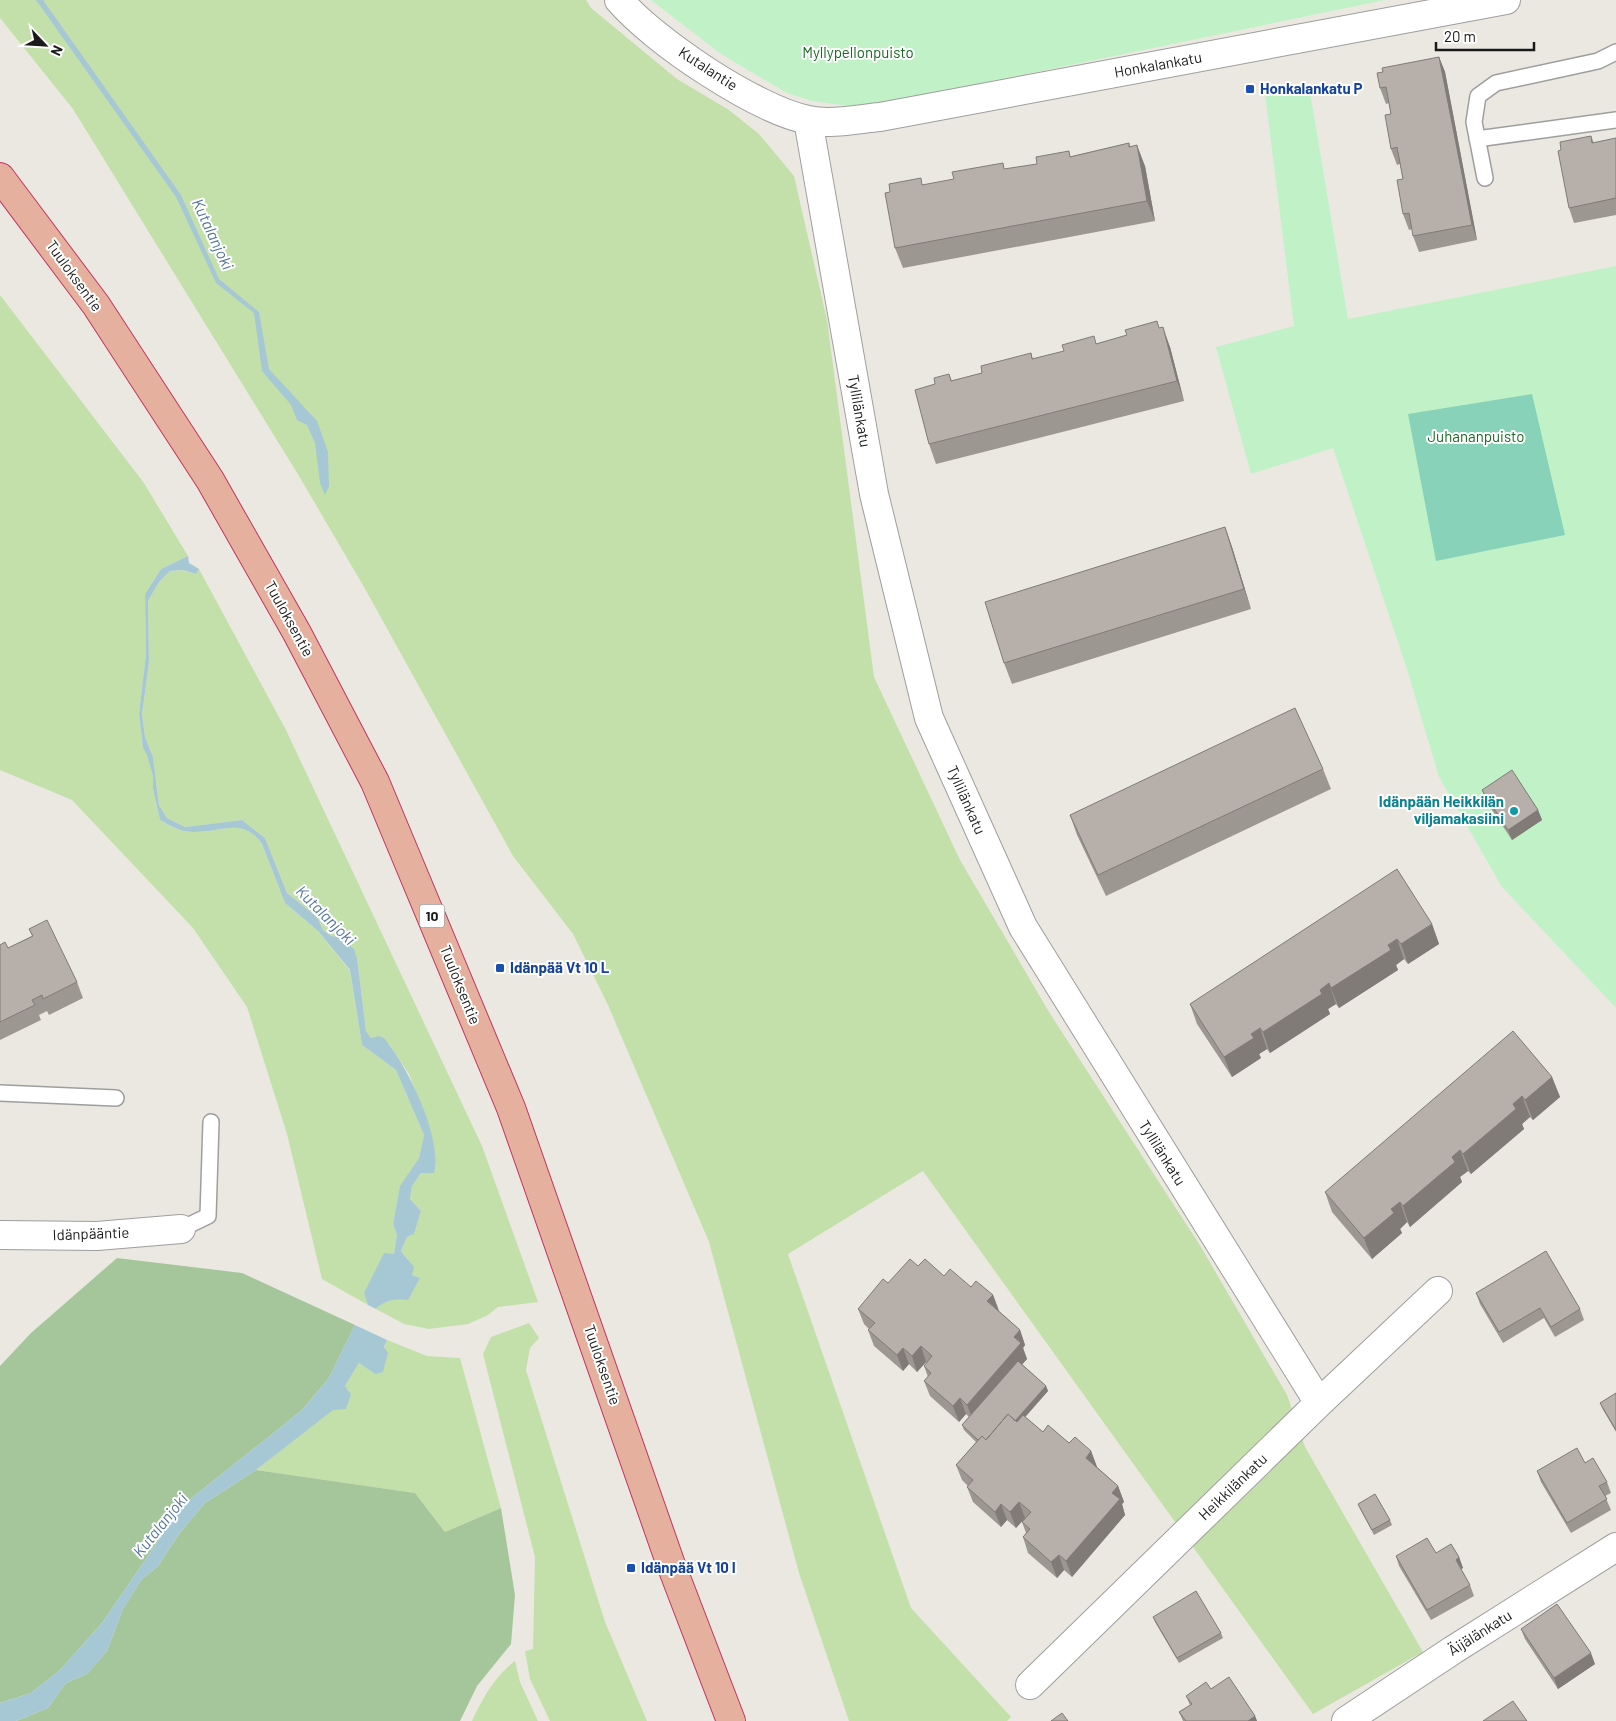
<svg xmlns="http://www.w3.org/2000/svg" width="1616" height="1721" font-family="Barlow,sans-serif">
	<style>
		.grass { fill: #c3e0ab }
		.forest { fill: #a5c69a }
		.park { fill: #c1f2c7 }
		.pitch { fill: #87d2b8 }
		.water { fill: #a6c8d4 }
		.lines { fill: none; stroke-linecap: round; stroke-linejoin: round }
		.service-casing { stroke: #9e9e9e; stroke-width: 18 }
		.minor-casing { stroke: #9e9e9e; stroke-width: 30 }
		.trunk-casing { stroke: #c03660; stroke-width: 30 }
		.service { stroke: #fff; stroke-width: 15 }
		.minor { stroke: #fff; stroke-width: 28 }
		.trunk { stroke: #e6b09e; stroke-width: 28 }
		.wall { fill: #9d9792 }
		.shaded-wall { fill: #807b77 }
		.building { fill: #b7b0aa; stroke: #807b77 }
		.transit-dot { fill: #1a4fb4; stroke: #fff; stroke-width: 2 }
		.culture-dot { fill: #0f9aa8; stroke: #fff; stroke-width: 2 }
		.labels { text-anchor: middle; stroke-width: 4; stroke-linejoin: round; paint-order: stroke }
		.shield { fill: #fff; stroke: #5f5f5f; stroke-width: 1 }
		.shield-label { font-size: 14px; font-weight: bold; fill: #1a1a1a }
		.park-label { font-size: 15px; fill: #176a21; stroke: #fff }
		.street-label { font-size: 15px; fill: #1a1a1a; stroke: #fff }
		.transit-label { font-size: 15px; font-weight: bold; fill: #164399; stroke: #fff; text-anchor: start }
		.culture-label { font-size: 15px; font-weight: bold; fill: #0d838f; stroke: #fff; text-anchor: end }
		.water-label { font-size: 16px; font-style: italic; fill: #53759e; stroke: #fff }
	</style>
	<rect width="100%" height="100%" fill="#ebe8e1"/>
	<path class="grass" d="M 0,0 L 586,0 L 591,8 L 677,79 L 729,110 L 759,134 L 794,176 L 827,320 L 874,677 L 960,860 L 1049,1012 L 1201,1247 L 1287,1395 L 1305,1447 L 1423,1652 L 1313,1714 L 923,1171 L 788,1254 L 911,1608 L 1011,1717 L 1007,1721 L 849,1721 L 799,1573 L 709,1242 L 608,1005 L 573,934 L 513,856 L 364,587 L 299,476 L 73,109 L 0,18 Z
		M 0,295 L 144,483 L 188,556 L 161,569 L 145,594 L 146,654 L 139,714 L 143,748 L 148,755 L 153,776 L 153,789 L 160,820 C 170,826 180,832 193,832 C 221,833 242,816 262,844 L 285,903 L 318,931 L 350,971 L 362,1045 L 396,1070 L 424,1135 L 419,1158 L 400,1187 L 393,1224 L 397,1235 L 394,1255 L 365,1293 L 368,1305 L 322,1279 L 287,1134 L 247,1007 L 193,928 L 72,800 L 0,770 Z
		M 199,569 L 286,730 L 482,1146 L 538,1302 L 498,1307 L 488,1315 L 468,1324 L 429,1329 L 404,1324 L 376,1309 L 382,1303 L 398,1298 L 420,1278 L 412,1275 L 408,1259 L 401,1251 L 407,1237 L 414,1234 L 421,1211 L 410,1199 L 412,1186 L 421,1173 L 428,1172 L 426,1119 L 409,1074 L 389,1044 L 371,1038 L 366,1031 L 357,958 L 352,949 L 339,937 L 331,936 L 323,930 L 317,917 L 287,893 L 265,838 L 242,820 L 185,827 L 167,818 L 159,805 L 153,757 L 145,737 L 142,714 L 149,663 L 148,601 L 159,582 L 170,571 L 182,570 L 196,574 Z
		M 529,1323 L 539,1338 L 530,1348 L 526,1370 L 605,1622 L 647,1721 L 550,1721 L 530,1679 L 525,1651 L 533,1649 L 535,1557 L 483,1354 L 491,1337 Z
		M 387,1340 L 427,1356 L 460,1358 L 501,1508 L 445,1532 L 415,1493 L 256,1470 L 351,1394 L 345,1386 L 359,1363 L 375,1374 Z
		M 515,1661 L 520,1682 L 538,1721 L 472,1721 C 483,1698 494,1677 515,1661 Z"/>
	<path class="forest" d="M 117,1258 L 242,1273 L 355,1325 L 329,1378 L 301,1411 L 183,1505 L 102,1623 L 60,1670 L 31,1693 L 0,1703 L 0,1366 L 31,1333 Z
		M 256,1470 L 415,1493 L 445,1532 L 501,1508 L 515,1595 L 511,1644 L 477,1686 L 460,1721 L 16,1721 L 48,1708 L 66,1683 L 87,1674 L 107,1651 L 123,1609 L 141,1580 L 158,1566 L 179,1534 L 205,1503 Z"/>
	<path class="park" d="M 651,0 L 1385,0 L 863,108 L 812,101 L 787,93 L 721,54 Z
		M 1309,86 L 1348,319 L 1616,266 L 1616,1008 L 1502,887 L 1439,777 L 1406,666 L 1333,448 L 1251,474 L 1216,347 L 1294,326 L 1265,94 Z"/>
	<path class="pitch" d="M 1532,394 L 1565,535 L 1436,561 L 1408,414 Z"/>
	<path class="water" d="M 36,0 L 43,0 L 181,195 L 219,279 L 259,312 L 269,369 L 317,421 L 328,452 L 329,486 L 325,495 L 320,483 L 315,443 L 307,425 L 297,420 L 291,405 L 262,371 L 254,313 L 216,283 L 176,197 Z
		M 188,556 L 189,563 L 199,569 L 196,574 L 183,570 L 170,571 L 159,582 L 148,601 L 149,663 L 142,714 L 145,737 L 153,757 L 159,805 L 167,818 L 185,827 L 242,820 L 265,838 L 287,893 L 317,917 L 323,930 L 331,936 L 339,937 L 354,949 L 357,958 L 366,1031 L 371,1038 L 379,1036 L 384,1038 C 407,1065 443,1138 434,1173 L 421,1173 L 412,1186 L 410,1199 L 421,1211 L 414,1234 L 407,1237 L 401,1251 L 414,1267 L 412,1275 L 420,1278 L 408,1300 C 396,1298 385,1300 376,1309 L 368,1305 L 364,1293 L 384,1253 L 394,1254 L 397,1235 L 393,1224 L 400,1186 L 419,1158 L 424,1135 L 396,1070 L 362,1045 L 350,970 L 318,931 L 285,903 L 262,844 C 242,816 221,833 193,832 C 180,832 171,826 160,820 L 153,789 L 153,776 L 147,755 L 143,748 L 139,714 L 146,654 L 145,594 L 161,569 Z
		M 355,1325 L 387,1340 L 384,1347 L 388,1353 L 383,1372 L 375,1374 L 359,1363 L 345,1386 L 351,1394 L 346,1409 L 333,1410 L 256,1470 L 205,1503 L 179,1534 L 158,1566 L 141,1580 L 123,1609 L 107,1651 L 87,1674 L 66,1683 L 48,1708 L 16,1721 L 0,1721 L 0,1703 L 31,1693 L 60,1670 L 102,1623 L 183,1505 L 301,1411 L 329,1378 Z"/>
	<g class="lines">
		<defs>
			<path id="service" d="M 1477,139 L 1616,120
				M 1485,178 L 1474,122 L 1478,96 L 1496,83 L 1598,61 L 1616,52
				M 0,1093 L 116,1098
				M 181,1229 L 208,1216 L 211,1122"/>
			<path id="minor" d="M 619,0 C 654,41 755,109 808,120 C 830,125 857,119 880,117 L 1506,0
				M 808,120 L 874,494 L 929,718 L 1023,927 L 1319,1403
				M 0,1235 L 97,1236 L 181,1229
				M 1030,1685 L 1319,1403 L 1438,1291
				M 1346,1721 L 1453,1650 L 1616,1547"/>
			<path id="trunk" d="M 0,177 L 96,305 L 210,480 L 297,633 L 375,782 L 511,1108 L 670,1562 L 731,1721"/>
		</defs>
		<use href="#service" class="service-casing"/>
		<use href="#minor" class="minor-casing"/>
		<use href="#trunk" class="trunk-casing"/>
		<use href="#service" class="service"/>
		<use href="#minor" class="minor"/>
		<use href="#trunk" class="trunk"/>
	</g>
	<path class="wall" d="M 1439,57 L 1445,72 L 1477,240 L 1419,252 L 1413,236 L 1412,229 L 1409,230 L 1403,214 L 1403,179 L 1400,164 L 1397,165 L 1391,149 L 1391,114 L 1389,103 L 1386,104 L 1380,88 L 1383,72 Z
		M 1591,136 L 1594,143 L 1616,138 L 1616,215 L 1574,223 L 1569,208 Z
		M 1129,143 L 1130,146 L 1145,166 L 1155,221 L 903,268 L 895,248 L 890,192 L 1037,164 Z
		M 1160,328 L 1170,347 L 1184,401 L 936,464 L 929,444 L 949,374 L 952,381 L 982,373 L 1031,353 L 1033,359 Z
		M 1225,527 L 1232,547 L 1251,609 L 1012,684 L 1004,663 Z
		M 1323,769 L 1331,789 L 1106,896 L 1077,835 L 1070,815 Z
		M 1482,790 L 1538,810 L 1542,820 L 1512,840 L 1486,801 Z
		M 1432,924 L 1439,944 L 1408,964 L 1404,959 L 1396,965 L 1398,970 L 1339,1008 L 1336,1004 L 1328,1009 L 1330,1014 L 1270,1053 L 1267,1049 L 1259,1054 L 1261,1058 L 1232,1077 L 1197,1024 L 1190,1004 Z
		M 29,929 L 77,982 L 83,998 L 49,1015 L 47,1011 L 39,1015 L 41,1020 L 0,1040 L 0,945 L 8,948 L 32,936 Z
		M 1552,1077 L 1560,1097 L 1533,1120 L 1530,1117 L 1522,1124 L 1524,1129 L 1471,1174 L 1468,1171 L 1460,1177 L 1462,1182 L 1410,1227 L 1407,1222 L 1400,1229 L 1402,1233 L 1372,1259 L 1332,1212 L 1325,1192 Z
		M 918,1266 L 993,1295 L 999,1311 L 1020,1330 L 1025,1345 L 1023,1348 L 1027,1359 L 1022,1364 L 1046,1386 L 1048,1391 L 1025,1417 L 1043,1432 L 1091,1451 L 1097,1467 L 1118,1486 L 1124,1502 L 1122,1504 L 1125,1515 L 1072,1577 L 1064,1570 L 1057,1578 L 1028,1553 L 1023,1537 L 1026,1533 L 1022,1522 L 1025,1518 L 1016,1528 L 1007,1520 L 1001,1527 L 973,1502 L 967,1487 L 968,1486 L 962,1480 L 956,1465 L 976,1442 L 964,1430 L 962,1425 L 969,1417 L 966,1414 L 959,1422 L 930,1396 L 924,1381 L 928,1377 L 924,1366 L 927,1362 L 926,1362 L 917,1372 L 909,1364 L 903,1371 L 874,1346 L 868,1330 L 869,1329 L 864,1324 L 858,1309 L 888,1283 Z
		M 1476,1293 L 1580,1309 L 1584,1320 L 1555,1337 L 1544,1318 L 1503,1343 L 1480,1304 Z
		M 1616,1393 L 1616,1432 L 1602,1408 L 1600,1403 Z
		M 1585,1463 L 1607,1482 L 1611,1493 L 1605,1496 L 1611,1510 L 1571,1533 L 1541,1482 L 1537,1471 Z
		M 1358,1504 L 1390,1520 L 1392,1525 L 1374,1535 L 1360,1509 Z
		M 1436,1553 L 1459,1557 L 1463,1568 L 1461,1569 L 1470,1585 L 1474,1596 L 1431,1620 L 1399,1566 L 1396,1556 Z
		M 1153,1617 L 1221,1633 L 1223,1638 L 1179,1663 L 1155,1622 Z
		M 1521,1629 L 1595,1664 L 1558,1689 L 1525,1639 Z
		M 1211,1689 L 1255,1716 L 1257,1721 L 1183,1721 L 1179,1712 L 1190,1705 L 1186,1696 Z"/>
	<path class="shaded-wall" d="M 1439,57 L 1445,72 L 1477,240 L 1472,225 Z
		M 1137,145 L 1145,166 L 1155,221 L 1147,201 Z
		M 1163,327 L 1170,347 L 1184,401 L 1177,381 Z
		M 1225,527 L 1232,547 L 1251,609 L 1244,589 Z
		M 1538,810 L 1542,820 L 1512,840 L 1508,830 Z
		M 1432,924 L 1439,944 L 1408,964 L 1401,944 Z
		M 1397,939 L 1404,959 L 1396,965 L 1398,970 L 1339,1008 L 1331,988 Z
		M 1329,983 L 1336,1004 L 1328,1009 L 1330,1014 L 1270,1053 L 1263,1032 Z
		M 1260,1028 L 1267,1049 L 1259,1054 L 1261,1058 L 1232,1077 L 1224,1057 L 1251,1034 Z
		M 1552,1077 L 1560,1097 L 1533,1120 L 1525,1100 Z
		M 1522,1096 L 1530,1117 L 1522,1124 L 1524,1129 L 1471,1174 L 1463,1154 L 1513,1104 Z
		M 1460,1150 L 1468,1171 L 1460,1177 L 1462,1182 L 1410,1227 L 1403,1206 L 1452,1157 Z
		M 1400,1202 L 1407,1222 L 1400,1229 L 1402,1233 L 1372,1259 L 1364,1238 L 1391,1209 Z
		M 993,1295 L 999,1311 L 987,1301 Z
		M 1020,1330 L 1025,1345 L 1023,1348 L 1027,1359 L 973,1420 L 967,1405 L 1014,1337 Z
		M 921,1346 L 926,1362 L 917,1372 L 912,1356 Z
		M 903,1348 L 909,1364 L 903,1371 L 897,1355 Z
		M 1046,1386 L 1048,1391 L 992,1455 L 990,1450 Z
		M 960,1398 L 966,1414 L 959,1422 L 953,1406 Z
		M 1091,1451 L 1097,1467 L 1091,1473 L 1086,1458 Z
		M 1118,1486 L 1124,1502 L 1122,1504 L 1125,1515 L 1072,1577 L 1066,1561 L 1112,1493 Z
		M 1019,1502 L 1025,1518 L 1016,1528 L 1010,1512 Z
		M 1001,1504 L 1007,1520 L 1001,1527 L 995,1512 Z
		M 1059,1555 L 1064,1570 L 1057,1578 L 1051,1562 Z
		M 1459,1557 L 1463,1568 L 1459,1570 L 1456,1560 Z
		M 1591,1653 L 1595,1664 L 1558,1689 L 1554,1678 Z
		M 1255,1716 L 1257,1721 L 1248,1721 Z"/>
	<path class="building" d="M 1439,57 L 1472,225 L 1413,236 L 1409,213 L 1403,214 L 1397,180 L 1403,179 L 1397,147 L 1391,149 L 1385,115 L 1391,114 L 1386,87 L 1380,88 L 1377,73 L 1383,72 L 1382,68 Z
		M 1591,136 L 1592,143 L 1616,138 L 1616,198 L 1569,208 L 1558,151 L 1561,150 L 1560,142 Z
		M 1129,143 L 1129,147 L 1137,145 L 1147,201 L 895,248 L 885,193 L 890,192 L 889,184 L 921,178 L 922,185 L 954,179 L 952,172 L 1003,163 L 1004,169 L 1037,164 L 1036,157 L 1069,151 L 1070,157 Z
		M 1157,321 L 1159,328 L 1163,327 L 1177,381 L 929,444 L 915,390 L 935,384 L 934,378 L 949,374 L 951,381 L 982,373 L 981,366 L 1031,353 L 1032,359 L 1064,351 L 1062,345 L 1094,336 L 1096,344 L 1127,335 L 1125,330 Z
		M 1225,527 L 1244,589 L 1004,663 L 985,602 Z
		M 1295,708 L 1323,769 L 1098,875 L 1070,815 Z
		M 1512,770 L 1538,810 L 1508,830 L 1482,790 Z
		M 1397,869 L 1432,924 L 1401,944 L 1397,939 L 1388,945 L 1391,950 L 1331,988 L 1329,983 L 1320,990 L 1322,994 L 1263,1032 L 1260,1028 L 1251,1034 L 1254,1038 L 1224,1057 L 1190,1004 Z
		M 47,920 L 77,982 L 43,999 L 42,995 L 32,1000 L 35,1005 L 0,1022 L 0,945 L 5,942 L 8,948 L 33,936 L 29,929 Z
		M 1513,1031 L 1552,1077 L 1525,1100 L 1522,1096 L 1513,1104 L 1516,1109 L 1463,1154 L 1460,1150 L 1452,1157 L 1455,1162 L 1403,1206 L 1400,1202 L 1391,1209 L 1394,1213 L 1364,1238 L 1325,1192 Z
		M 1546,1251 L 1580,1309 L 1551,1327 L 1540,1308 L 1499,1332 L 1476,1293 Z
		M 910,1259 L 918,1266 L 925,1259 L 944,1276 L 950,1269 L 971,1287 L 976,1281 L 993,1295 L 987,1301 L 1020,1330 L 1014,1337 L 1021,1343 L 967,1405 L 960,1398 L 953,1406 L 924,1381 L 931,1373 L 924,1366 L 932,1356 L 921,1346 L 912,1356 L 903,1348 L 897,1355 L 868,1330 L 875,1323 L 858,1309 L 883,1279 L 888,1283 Z
		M 1018,1361 L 1046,1386 L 1015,1421 L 1008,1414 L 986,1440 L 982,1436 L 978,1440 L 962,1425 Z
		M 1616,1393 L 1616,1430 L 1600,1403 Z
		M 1008,1414 L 1017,1422 L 1023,1415 L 1043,1432 L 1048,1425 L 1069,1443 L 1075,1437 L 1091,1451 L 1086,1458 L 1118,1486 L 1112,1493 L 1120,1499 L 1066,1561 L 1059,1555 L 1051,1562 L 1023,1537 L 1030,1529 L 1022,1522 L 1031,1512 L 1019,1502 L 1010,1512 L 1001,1504 L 995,1512 L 967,1487 L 973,1480 L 956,1465 L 982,1436 L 986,1440 Z
		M 1577,1448 L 1585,1463 L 1593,1458 L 1607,1482 L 1599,1486 L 1607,1499 L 1567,1523 L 1537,1471 Z
		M 1375,1494 L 1390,1520 L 1372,1530 L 1358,1504 Z
		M 1427,1538 L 1436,1553 L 1451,1544 L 1459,1557 L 1456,1560 L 1470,1585 L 1427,1610 L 1396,1556 Z
		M 1196,1591 L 1221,1633 L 1177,1658 L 1153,1617 Z
		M 1557,1604 L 1591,1653 L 1554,1678 L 1521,1629 Z
		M 1229,1677 L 1255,1716 L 1248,1721 L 1186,1721 L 1179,1712 L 1192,1704 L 1186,1696 L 1206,1682 L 1211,1689 Z
		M 1513,1701 L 1527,1721 L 1483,1721 Z
		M 1062,1713 L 1068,1721 L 1051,1721 Z"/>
	<g class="transit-dot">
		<rect x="1245" y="84" width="10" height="10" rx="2.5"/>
		<rect x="495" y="963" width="10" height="10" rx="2.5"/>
		<rect x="626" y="1563" width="10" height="10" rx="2.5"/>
	</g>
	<circle class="culture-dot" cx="1514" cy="811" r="5"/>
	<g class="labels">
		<rect class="shield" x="419.5" y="904.5" width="25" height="23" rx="4"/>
		<g class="shield-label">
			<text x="432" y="921">10</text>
		</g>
		<g class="park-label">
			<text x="858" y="58">Myllypellonpuisto</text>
			<text x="1476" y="442">Juhananpuisto</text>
		</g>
		<g class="street-label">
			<text transform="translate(1158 65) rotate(-10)" y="5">Honkalankatu</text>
			<text transform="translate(708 69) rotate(33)" y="5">Kutalantie</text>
			<text transform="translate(74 276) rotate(54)" y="5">Tuuloksentie</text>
			<text transform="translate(859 411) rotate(80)" y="5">Tyllilänkatu</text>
			<text transform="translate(289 619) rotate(61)" y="5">Tuuloksentie</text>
			<text transform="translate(966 800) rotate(66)" y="5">Tyllilänkatu</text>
			<text transform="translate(460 985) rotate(68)" y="5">Tuuloksentie</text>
			<text transform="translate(1162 1153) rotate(58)" y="5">Tyllilänkatu</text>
			<text transform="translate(91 1234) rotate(-2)" y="5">Idänpääntie</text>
			<text transform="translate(602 1365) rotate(71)" y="5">Tuuloksentie</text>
			<text transform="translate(1233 1487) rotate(-44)" y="5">Heikkilänkatu</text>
			<text transform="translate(1480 1633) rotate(-32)" y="5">Äijälänkatu</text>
		</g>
		<g class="transit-label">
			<text x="1260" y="94">Honkalankatu P</text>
			<text x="510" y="973">Idänpää Vt 10 L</text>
			<text x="641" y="1573">Idänpää Vt 10 I</text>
		</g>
		<g class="culture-label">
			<text x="1504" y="807">Idänpään Heikkilän<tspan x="1504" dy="17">viljamakasiini</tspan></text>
		</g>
		<g class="water-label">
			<text transform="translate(213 234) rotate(65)" y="6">Kutalanjoki</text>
			<text transform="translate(326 915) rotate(45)" y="6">Kutalanjoki</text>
			<text transform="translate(160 1525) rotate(-51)" y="6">Kutalanjoki</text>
		</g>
	</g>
	<g transform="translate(45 45) rotate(115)" stroke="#ffffff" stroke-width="4" paint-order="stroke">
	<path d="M0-4L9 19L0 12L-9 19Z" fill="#1a1a1a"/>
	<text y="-8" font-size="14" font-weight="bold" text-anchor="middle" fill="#1a1a1a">N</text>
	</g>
	<path d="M1436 42v8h98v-8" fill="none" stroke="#1a1a1a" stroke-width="2.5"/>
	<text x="1444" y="42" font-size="15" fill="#1a1a1a" stroke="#ffffff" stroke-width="4" paint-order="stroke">20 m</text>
</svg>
